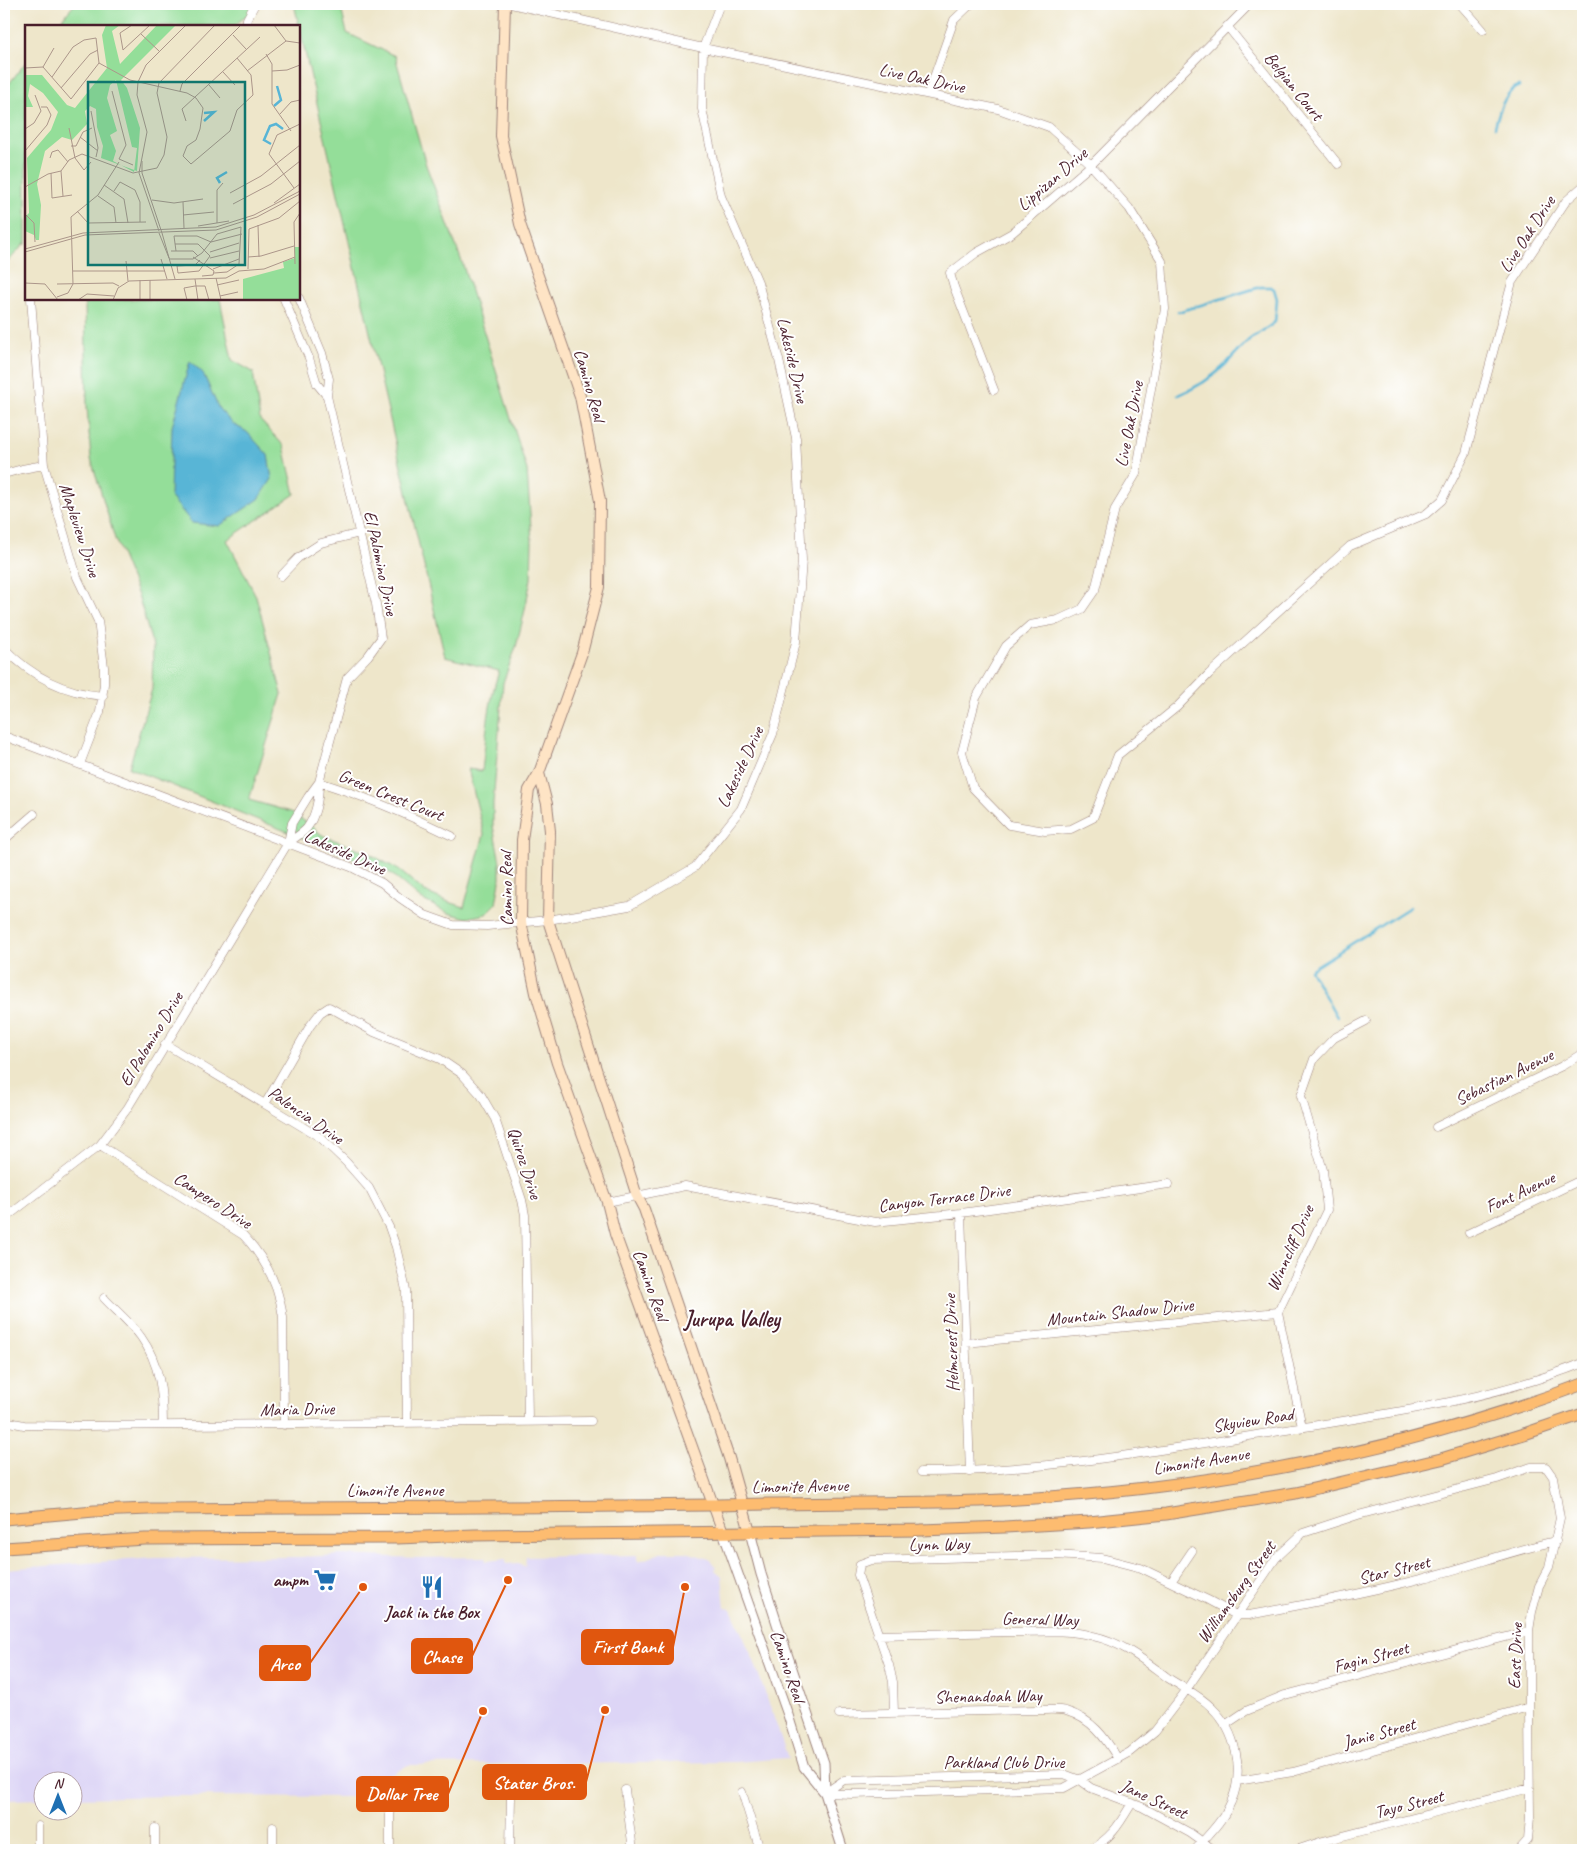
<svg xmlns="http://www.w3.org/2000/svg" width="1587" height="1854" font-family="Caveat,sans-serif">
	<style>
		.built { fill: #ddd5f6 }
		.green { fill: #94de99; stroke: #6f7e62 }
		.water { fill: #58b5d6; stroke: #516a80 }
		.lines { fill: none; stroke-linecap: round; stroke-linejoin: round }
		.stream { stroke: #58b5d6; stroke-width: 2.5 }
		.minor-casing { stroke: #9c827a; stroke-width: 9 }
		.tertiary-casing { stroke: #9c827a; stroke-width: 11 }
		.secondary-casing { stroke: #9c827a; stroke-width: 12 }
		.primary-casing { stroke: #9c827a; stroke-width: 13 }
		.minor { stroke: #fff; stroke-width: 8 }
		.tertiary { stroke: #fff; stroke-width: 9 }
		.secondary { stroke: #fee4c5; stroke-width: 10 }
		.primary { stroke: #fdbc6f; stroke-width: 11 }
		.labels { text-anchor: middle; stroke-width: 4; stroke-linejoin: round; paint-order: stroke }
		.street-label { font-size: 18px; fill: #4a1f2b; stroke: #fff }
		.poi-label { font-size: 18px; font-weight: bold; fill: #4a1f2b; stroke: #fff; text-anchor: end }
		.district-label { font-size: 22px; font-weight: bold; fill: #4a1f2b; stroke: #fff }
		.inset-river { fill: none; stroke: #58b5d6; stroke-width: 2.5 }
		.inset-road { fill: none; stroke: #ac968a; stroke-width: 1 }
		.view { fill: #0f766e; fill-opacity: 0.15; stroke: #0f766e; stroke-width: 2.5 }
		.inset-edge { fill: none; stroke: #4a1f2b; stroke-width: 2.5 }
		.leader { fill: none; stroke: #e0560e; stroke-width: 2 }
		.callout-dot { fill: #e0560e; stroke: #fff; stroke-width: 2 }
		.callout { fill: #e0560e; stroke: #e0560e; stroke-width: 2 }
		.callout-label { font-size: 19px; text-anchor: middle; font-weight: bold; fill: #fff }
	</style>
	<rect width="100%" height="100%" fill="#fff"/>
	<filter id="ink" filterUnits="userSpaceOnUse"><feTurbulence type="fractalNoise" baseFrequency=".02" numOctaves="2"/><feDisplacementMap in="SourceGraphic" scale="10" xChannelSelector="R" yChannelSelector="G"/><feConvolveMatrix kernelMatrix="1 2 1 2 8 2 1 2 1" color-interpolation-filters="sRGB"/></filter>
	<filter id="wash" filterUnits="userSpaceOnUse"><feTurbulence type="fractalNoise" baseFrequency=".0096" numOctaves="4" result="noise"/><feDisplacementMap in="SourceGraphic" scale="20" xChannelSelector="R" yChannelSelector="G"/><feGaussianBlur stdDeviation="1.12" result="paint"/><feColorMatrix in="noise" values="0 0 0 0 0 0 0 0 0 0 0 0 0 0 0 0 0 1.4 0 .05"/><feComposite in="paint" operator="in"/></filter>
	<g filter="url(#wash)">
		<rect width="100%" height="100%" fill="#eee6ca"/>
		<path class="built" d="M 663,1552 L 686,1552 L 709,1559 L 716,1567 L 715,1570 L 722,1576 L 725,1608 L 731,1609 L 754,1661 L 788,1758 L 735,1762 L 408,1765 L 353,1797 L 176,1796 L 73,1798 L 72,1782 L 42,1782 L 42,1799 L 4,1800 L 4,1569 L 155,1558 L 300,1557 L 342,1555 L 417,1558 L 485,1557 L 486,1561 L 506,1559 L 506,1564 L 519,1563 L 525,1567 L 526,1557 L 638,1555 L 638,1562 Z"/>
		<path class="green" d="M 75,4 L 260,4 L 234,26 L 56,26 Z
			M 294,4 L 340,4 L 347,33 L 395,56 L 426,165 L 462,262 L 527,470 L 532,542 L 531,579 L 524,614 L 516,647 L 503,683 L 493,803 L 493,826 L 500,862 L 500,881 L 496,904 L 486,914 L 467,918 L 448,913 L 421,899 L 390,873 L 129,768 L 152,689 L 153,647 L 139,598 L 115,539 L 91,459 L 87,407 L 85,299 L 220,299 L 232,360 L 253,372 L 260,420 L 284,446 L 295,494 L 227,540 L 256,596 L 282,694 L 249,800 L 291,812 L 316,829 L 318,832 L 324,836 L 368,853 L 399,870 L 425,892 L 446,901 L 464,907 L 484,834 L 468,769 L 482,771 C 486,737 488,703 499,671 L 445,657 Z
			M 26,62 L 26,244 L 24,244 L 4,266 L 4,90 Z"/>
		<path class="water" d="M 190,361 L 203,373 L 219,409 L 233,424 L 247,432 L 268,455 L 272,479 L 259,499 L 219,526 L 192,523 L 170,496 L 172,427 Z"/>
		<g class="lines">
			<path class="stream" d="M 1495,127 C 1498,114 1504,91 1519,86
				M 1178,312 L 1260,287 L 1271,287 L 1274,289 L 1277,299 L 1275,322 C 1267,329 1258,333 1249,340 C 1240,348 1233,357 1225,365 C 1211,379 1196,388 1178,395
				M 1337,1017 L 1310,970 L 1410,907"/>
		</g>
	</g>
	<g filter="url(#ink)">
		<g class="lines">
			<defs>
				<path id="minor" d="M 511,4 L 703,48 L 998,109 L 1049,127 L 1091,165 L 1129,208 L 1162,261 L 1165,309 L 1136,474 L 1115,509 L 1095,590 L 1082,609 L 1058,620 L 1030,625 L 1006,646 L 976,698 L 962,752 L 973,788 L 1009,825 L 1045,831 L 1071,829 L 1093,818 L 1118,755 L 1177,707 L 1209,674 L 1350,546 L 1426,514 L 1442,500 L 1466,453 L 1512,282 L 1566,201 L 1583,186
					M 1460,4 L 1483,30
					M 246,26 L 247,19 L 255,4
					M 1227,26 L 1338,164
					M 928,94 L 954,20 L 971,4
					M 299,298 L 322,353 L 329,379 L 327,396 L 376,604 L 381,638 L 368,656 L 347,678 L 319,782 C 367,797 407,814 452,836
					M 31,299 L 44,465 L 77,577 L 98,621 L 104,667 L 104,684 L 100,712 L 80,764
					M 284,299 L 309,358 L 317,384 L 327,396
					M 994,390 L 954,287 L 950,273 L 976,253 L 1012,233 L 1091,165 L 1250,4
					M 4,474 L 22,469 L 44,465
					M 281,576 L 298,558 L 321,543 L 360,533
					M 4,648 C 31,676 64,693 103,696
					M 4,736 L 351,867 L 382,883 L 400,898 L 425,915 L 453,925 L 487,926 L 548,920 L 629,906 L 695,867 L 741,809 L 773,734 L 796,642 L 802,560 L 796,438 L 779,360 L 758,282 L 721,196 L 702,109 L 703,48 L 720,4
					M 4,840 L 34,814
					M 165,1044 L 321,1138 L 346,1162 L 369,1188 L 389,1227 L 396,1247 L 406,1290 L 407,1422
					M 265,1104 L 310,1026 L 320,1013 L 329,1007 L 374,1032 L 440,1059 L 462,1074 L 481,1095 L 495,1119 L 522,1200 L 525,1215 L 528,1421
					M 1436,1127 L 1562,1066 L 1583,1053
					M 100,1145 L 243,1235 C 265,1258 279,1286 283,1317 L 284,1425
					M 607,1202 L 685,1186 L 875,1222 L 961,1213 L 1169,1184
					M 961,1213 L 970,1472
					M 4,1219 L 100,1145 L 127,1109 L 288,843 L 292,823 L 308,797 L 319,782 C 319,798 317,814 307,828 C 302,834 294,838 288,843
					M 1469,1233 L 1583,1179
					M 104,1298 C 116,1311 131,1323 141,1337 C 160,1364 163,1393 163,1425
					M 966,1343 L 1278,1312
					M 4,1421 L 24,1425 L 83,1426 L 591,1421
					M 1302,1427 L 1278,1312 L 1327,1210 L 1323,1170 L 1301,1096 L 1314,1059 L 1334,1038 L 1366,1021
					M 921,1472 C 1040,1472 1157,1451 1274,1432 C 1377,1415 1486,1402 1583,1363
					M 1171,1582 L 1192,1551
					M 877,1635 C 922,1634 966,1633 1010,1632 C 1037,1632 1066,1629 1093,1636 C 1122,1642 1145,1661 1168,1678 C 1183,1688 1200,1695 1212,1708 C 1236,1731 1245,1771 1231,1802 C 1223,1821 1208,1835 1195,1850
					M 894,1713 L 893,1682 L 889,1665 L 858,1575 L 860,1564 L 871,1560 L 1055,1555 L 1102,1558 L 1141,1568 L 1208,1600 L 1236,1615 L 1249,1615 C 1308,1604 1366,1593 1424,1578 C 1468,1567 1511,1551 1556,1541
					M 839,1714 L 1038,1710 C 1047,1710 1058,1709 1066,1711 C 1092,1719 1105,1737 1118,1759
					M 1225,1725 L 1246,1711 L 1285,1695 L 1529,1631
					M 1237,1781 L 1293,1772 L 1529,1707
					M 625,1790 L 633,1850
					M 742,1792 L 760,1850
					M 825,1793 L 852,1794 L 1064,1788 L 1130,1752 L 1155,1731 L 1182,1696 L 1276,1558 L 1303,1533 L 1358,1515 L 1497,1479 L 1531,1467 L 1546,1467 L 1553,1477 L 1560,1518 L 1549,1567 L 1539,1586 L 1532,1612 L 1529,1631 L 1529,1707 L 1530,1817 L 1528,1840 L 1519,1850
					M 825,1793 L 844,1780 L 1064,1774 L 1080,1780 L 1091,1788 L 1142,1807 L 1190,1833 L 1214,1850
					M 390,1809 L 390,1850
					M 38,1826 L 38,1850
					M 155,1850 L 155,1828
					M 273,1850 L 273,1827
					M 510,1850 L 511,1796
					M 1088,1850 C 1111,1840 1120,1823 1132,1803
					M 1296,1850 L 1323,1841 L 1530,1788"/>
				<path id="tertiary" d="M 723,1532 L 788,1715 L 804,1767 L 825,1793
					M 750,1532 L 761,1574 L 781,1636 L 824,1763 L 825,1793 L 843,1850"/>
				<path id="secondary" d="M 505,4 L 501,136 L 520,224 L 580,396 L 600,501 L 599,587 L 582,653 L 539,773 L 529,790 L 522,840 L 521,922 L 536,993 L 557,1063 L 607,1202 L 615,1234 L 723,1532
					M 539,773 L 547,804 L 550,831 L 548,920 L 637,1196 L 644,1209 L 729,1458 L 750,1532"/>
				<path id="primary" d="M 4,1519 L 94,1511 L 150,1509 C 356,1507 562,1508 768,1504 C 838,1503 909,1503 979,1501 C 1183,1493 1391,1456 1583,1384
					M 4,1548 L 145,1539 L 397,1538 L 475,1535 L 921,1530 L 1005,1527 L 1089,1522 L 1166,1514 L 1296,1493 L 1441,1459 L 1527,1433 L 1583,1414"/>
			</defs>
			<use href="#minor" class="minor-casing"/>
			<use href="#tertiary" class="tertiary-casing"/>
			<use href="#secondary" class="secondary-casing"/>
			<use href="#primary" class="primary-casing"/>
			<use href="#minor" class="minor"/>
			<use href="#tertiary" class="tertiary"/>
			<use href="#secondary" class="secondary"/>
			<use href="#primary" class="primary"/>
		</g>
	</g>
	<defs>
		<symbol id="supermarket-bare" viewBox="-9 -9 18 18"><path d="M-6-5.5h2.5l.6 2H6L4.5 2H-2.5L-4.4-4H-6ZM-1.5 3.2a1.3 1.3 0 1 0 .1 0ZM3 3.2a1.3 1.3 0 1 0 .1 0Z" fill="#1f6fb2" stroke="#fff" stroke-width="2.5" paint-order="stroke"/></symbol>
		<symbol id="restaurant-bare" viewBox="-9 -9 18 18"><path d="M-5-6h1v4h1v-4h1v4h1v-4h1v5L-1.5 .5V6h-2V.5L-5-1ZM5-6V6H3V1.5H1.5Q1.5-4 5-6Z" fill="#1f6fb2" stroke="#fff" stroke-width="2.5" paint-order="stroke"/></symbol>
	</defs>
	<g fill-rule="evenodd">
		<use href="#supermarket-bare" x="309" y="1564" width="32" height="32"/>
		<use href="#restaurant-bare" x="416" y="1571" width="32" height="32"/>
	</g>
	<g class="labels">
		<g class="street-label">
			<text transform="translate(922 78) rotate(12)" y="6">Live Oak Drive</text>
			<text transform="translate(1294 86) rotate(51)" y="6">Belgian Court</text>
			<text transform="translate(1052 179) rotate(-41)" y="6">Lippizan Drive</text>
			<text transform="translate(1527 234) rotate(-57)" y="6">Live Oak Drive</text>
			<text transform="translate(793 360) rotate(77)" y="6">Lakeside Drive</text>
			<text transform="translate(590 385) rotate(74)" y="6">Camino Real</text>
			<text transform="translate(1129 424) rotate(-79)" y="6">Live Oak Drive</text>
			<text transform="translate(80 530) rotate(72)" y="6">Mapleview Drive</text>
			<text transform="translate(381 563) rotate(78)" y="6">El Palomino Drive</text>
			<text transform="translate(740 767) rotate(-65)" y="6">Lakeside Drive</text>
			<text transform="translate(391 795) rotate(22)" y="6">Green Crest Court</text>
			<text transform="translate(345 852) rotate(24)" y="6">Lakeside Drive</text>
			<text transform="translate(506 889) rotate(-91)" y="6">Camino Real</text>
			<text transform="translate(151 1039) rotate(-59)" y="6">El Palomino Drive</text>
			<text transform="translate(1504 1077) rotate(-26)" y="6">Sebastian Avenue</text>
			<text transform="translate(306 1115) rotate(35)" y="6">Palencia Drive</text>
			<text transform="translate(525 1163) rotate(72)" y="6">Quiroz Drive</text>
			<text transform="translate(1520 1192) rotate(-25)" y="6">Font Avenue</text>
			<text transform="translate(944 1198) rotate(-7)" y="6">Canyon Terrace Drive</text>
			<text transform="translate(213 1200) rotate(33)" y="6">Campero Drive</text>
			<text transform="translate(1290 1248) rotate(-66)" y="6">Winncliff Drive</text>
			<text transform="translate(651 1285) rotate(70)" y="6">Camino Real</text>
			<text transform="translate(1120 1312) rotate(-6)" y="6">Mountain Shadow Drive</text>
			<text transform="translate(951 1343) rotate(-92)" y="6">Helmcrest Drive</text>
			<text transform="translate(297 1409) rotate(-1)" y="6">Maria Drive</text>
			<text transform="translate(1253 1420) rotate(-9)" y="6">Skyview Road</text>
			<text transform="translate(1201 1461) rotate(-9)" y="6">Limonite Avenue</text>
			<text transform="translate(800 1486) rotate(-1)" y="6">Limonite Avenue</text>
			<text x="395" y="1496">Limonite Avenue</text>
			<text transform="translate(939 1544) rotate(-1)" y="6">Lynn Way</text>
			<text transform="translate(1394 1570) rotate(-14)" y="6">Star Street</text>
			<text transform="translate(1236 1592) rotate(-54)" y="6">Williamsburg Street</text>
			<text transform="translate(1040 1619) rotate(1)" y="6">General Way</text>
			<text transform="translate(1515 1656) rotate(-88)" y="6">East Drive</text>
			<text transform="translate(1371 1657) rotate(-15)" y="6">Fagin Street</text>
			<text transform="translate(788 1666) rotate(71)" y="6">Camino Real</text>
			<text transform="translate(988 1696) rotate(-1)" y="6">Shenandoah Way</text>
			<text transform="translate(1379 1733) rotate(-15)" y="6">Janie Street</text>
			<text x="1004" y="1768">Parkland Club Drive</text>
			<text transform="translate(1154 1799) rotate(25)" y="6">Jane Street</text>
			<text transform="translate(1409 1804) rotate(-14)" y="6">Tayo Street</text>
		</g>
		<g class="poi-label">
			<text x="308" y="1586">ampm</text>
			<text x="432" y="1618" text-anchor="middle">Jack in the Box</text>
		</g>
		<g class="district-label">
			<text x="732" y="1326">Jurupa Valley</text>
		</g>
	</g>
	<g transform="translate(25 25)">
		<rect width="275" height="275" fill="#eee6ca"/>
		<path d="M 81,0 L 95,0 L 87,6 L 95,39 L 132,0 L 151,0 L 96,55 L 102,63 L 115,103 L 112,146 L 76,133 L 78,121 L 72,102 L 71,84 L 65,81 L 60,86 L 62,99 L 47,115 L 37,112 L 20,126 L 12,159 L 16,180 L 14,215 L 11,215 L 9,210 L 0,206 L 0,192 L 4,188 L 2,133 L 26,105 L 33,87 L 18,68 L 5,59 L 3,71 L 8,82 L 0,82 L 0,50 L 17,50 L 42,80 L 50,83 L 82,43 L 77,10 ZM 91,55 L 107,122 L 112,123 L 109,147 L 88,136 L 91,126 L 85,110 L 92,106 L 82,73 L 85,60 ZM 275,210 L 275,275 L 218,275 L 218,254 L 259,243 L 258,237 L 270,233 L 269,222 L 275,222 Z" fill="#94de99" fill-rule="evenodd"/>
		<path class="inset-river" d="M 249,81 L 256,75 L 252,61M 179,88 L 189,87 L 179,96M 246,119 L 239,115 L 245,101 L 251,99 L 258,104M 195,158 L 192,153 L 202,147"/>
		<path class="inset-road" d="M 107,0 L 95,8 L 98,25 L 125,0M 249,0 L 261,16 L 275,18M 116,9 L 134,26M 208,10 L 221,24M 241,29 L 247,39 L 247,79 L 266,106M 74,38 L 105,55 L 162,68 L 171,73 L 178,83 L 175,104 L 171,115 L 162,121 L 158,131 L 166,139 L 205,106 L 212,85 L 228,70 L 226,50 L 212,33M 18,42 L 29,23M 0,43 L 18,42 L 46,74 L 74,38 L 71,13 L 59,15 L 48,22 L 27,52M 222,46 L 261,16M 247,46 L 262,45 L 275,40M 198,47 L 210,60M 184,60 L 195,73M 36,63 L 65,29 L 73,25M 87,66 L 101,120 L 94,134 L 108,140M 155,66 L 157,59 L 216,0M 66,86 L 73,123 L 71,132M 255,89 L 266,77 L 275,75M 161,96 L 157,84 L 235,12M 44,103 L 50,133 L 59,145 L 66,137M 0,104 L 9,98 L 16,86 L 10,70M 55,112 L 73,126M 46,121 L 51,121 L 58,107 L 67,103M 0,126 L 22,100 L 26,90 L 22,82 L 16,82M 25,133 L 27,127 L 33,125 L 43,137M 117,136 L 117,148 L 137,208M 36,146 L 38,171M 26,148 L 27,173 L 47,170M 79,160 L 99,174 L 103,198M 0,162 L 23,149 L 36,146 L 44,135 L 57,129 L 108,148 L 132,143 L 139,130 L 142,112 L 132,68 L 134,58 L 190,0M 269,163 L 244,129 L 252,110 L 275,99M 89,166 L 95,157 L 110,165 L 115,177 L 115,197M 205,168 L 236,151 L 275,120M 73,171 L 89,182 L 91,198M 127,175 L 149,178 L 178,174M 158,177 L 159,203M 249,178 L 275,159M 208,179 L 246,159 L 275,136M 52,186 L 63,198 L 121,197M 0,189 L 9,198 L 10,217M 158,190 L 189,187M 192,198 L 192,165 L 198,158M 233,200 L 234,232M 173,201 L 204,196M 134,206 L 114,148 L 122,107 L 112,70 L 113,57 L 121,40 L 161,0M 134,208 L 144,233M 137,208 L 150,254M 150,219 L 173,219 L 185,231 L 174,246 L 153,248 L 152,241 L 170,240 L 175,235M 0,224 L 58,208 L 191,202 L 229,190 L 275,166M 146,226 L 168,226 L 173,231M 151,226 L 149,211 L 172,211 L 186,217 L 217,209M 0,227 L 60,210 L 191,205 L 232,192 L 275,169M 185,227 L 214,218M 168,232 L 189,246 L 188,250 L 177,251M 223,232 L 236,231 L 269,221M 185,233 L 214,226M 136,234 L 142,254M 144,234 L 168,234 L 177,228 L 192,209 L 216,202 L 214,239 L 202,247 L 189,248M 101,236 L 103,256M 0,237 L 0,275M 270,239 L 269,197 L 275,188M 188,244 L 214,234M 223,244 L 224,204 L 254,193 L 275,176M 48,246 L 140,246M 191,253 L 196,275M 170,254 L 173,275M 115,255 L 115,275M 125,255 L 125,275M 0,258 L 20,259 L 33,275M 32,259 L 88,258 L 94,261M 192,260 L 214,255M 195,271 L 213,267M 32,272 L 43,268 L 48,259 L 46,192 L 73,170 L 94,137M 53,275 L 62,269 L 89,271M 88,275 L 93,263 L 104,256 L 201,253 L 214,246 L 239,244 L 270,232M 162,275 L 159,263 L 170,261 L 180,261 L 184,275"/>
		<path class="view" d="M 63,57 L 220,57 L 220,240 L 63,240 Z"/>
		<rect width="275" height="275" class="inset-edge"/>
	</g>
	<path class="leader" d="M685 1587L673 1647M508 1580L472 1656M363 1587L310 1663M605 1710L586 1782M483 1711L448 1794"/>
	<g class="callout-dot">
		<circle cx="685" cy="1587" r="5"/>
		<circle cx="508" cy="1580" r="5"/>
		<circle cx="363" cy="1587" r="5"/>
		<circle cx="605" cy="1710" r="5"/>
		<circle cx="483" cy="1711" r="5"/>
	</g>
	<g class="callout">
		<rect x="582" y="1630" width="91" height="34" rx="5"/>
		<rect x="412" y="1639" width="60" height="34" rx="5"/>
		<rect x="260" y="1646" width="50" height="34" rx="5"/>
		<rect x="483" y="1765" width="103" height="34" rx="5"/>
		<rect x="357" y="1777" width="91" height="34" rx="5"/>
	</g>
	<g class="callout-label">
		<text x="628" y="1653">First Bank</text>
		<text x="442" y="1663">Chase</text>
		<text x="285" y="1670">Arco</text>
		<text x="534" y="1789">Stater Bros.</text>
		<text x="402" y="1800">Dollar Tree</text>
	</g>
	<rect width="1587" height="1854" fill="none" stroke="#fff" stroke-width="20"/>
	<g transform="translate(58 1796)"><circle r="24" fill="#ffffff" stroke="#b7a5aa"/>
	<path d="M0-4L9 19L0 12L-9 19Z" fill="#1f6fb2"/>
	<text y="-8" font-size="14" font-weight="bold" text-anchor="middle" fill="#4a1f2b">N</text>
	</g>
</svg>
